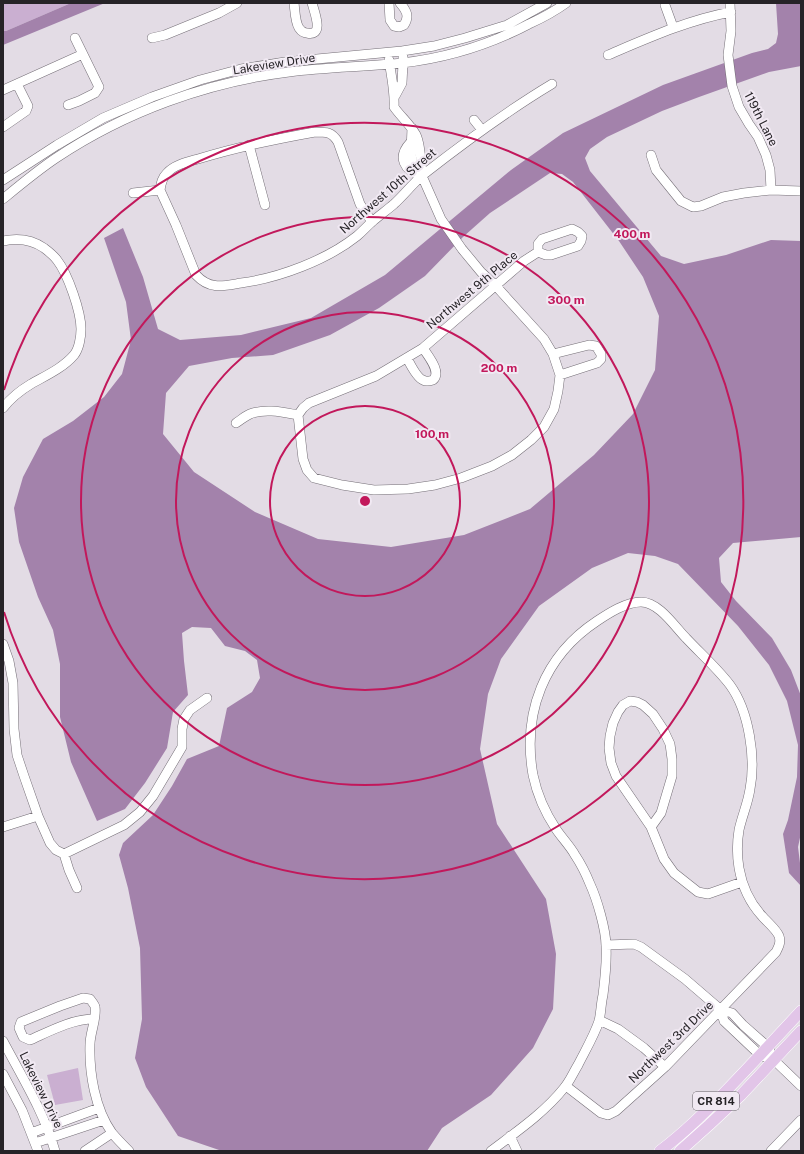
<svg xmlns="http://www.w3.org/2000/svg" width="804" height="1154" font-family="'Public Sans',sans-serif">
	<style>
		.green { fill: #caafd1 }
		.water { fill: #a382ab; fill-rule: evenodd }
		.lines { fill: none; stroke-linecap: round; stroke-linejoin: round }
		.minor-casing { stroke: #756f77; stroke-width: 10 }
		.major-casing { stroke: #fff; stroke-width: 12 }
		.minor { stroke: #fff; stroke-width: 9 }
		.major { stroke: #e2c5e8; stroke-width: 11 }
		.ring { fill: none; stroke: #c2185b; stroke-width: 2 }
		.labels { text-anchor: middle; stroke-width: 4; stroke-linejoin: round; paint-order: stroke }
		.shield { fill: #f1e9f3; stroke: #635e64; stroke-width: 1 }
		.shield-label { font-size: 11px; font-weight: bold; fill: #262327 }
		.street-label { font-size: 12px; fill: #262327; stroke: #f1e9f3 }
		.centre { fill: #c2185b; stroke: #f1e9f3; stroke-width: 2 }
		.ring-label { font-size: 12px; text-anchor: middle; font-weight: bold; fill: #c2185b; stroke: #f1e9f3; stroke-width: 4; stroke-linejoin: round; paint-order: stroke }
	</style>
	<rect width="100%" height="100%" fill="#e3dce5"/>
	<path class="green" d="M 3,3 L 71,3 L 6,31 L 3,31 Z
		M 78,1068 L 83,1100 L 55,1105 L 47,1075 Z"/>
	<path class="water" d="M 71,3 L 105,3 L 3,45 L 3,31 L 6,31 Z
		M 776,3 L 801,3 L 801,66 L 769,72 L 699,97 L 662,111 L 607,137 L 590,149 L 585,158 L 590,171 L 661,256 L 684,264 L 726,255 L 771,240 L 801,241 L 801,537 L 733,543 L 719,558 L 721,582 L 736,601 L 772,638 L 791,670 L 801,696 L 801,833 L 798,847 L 800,863 L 801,864 L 801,886 L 789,873 L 783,834 L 788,820 L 797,777 L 798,745 L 787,701 L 769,665 L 738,626 L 678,564 L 655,556 L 628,553 L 592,568 L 539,606 L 501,659 L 488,694 L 480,749 L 497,824 L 546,899 L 556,954 L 553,1009 L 533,1048 L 491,1095 L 442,1128 L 427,1151 L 222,1151 L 178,1136 L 146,1087 L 135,1058 L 142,1019 L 140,948 L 128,888 L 119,855 L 123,843 L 153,815 L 172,786 L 187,759 L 219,746 L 227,708 L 252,692 L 260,678 L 257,660 L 245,651 L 225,646 L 211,628 L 192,627 L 182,633 L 184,661 L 188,695 L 173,712 L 167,748 L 145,783 L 125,809 L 97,821 L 71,762 L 60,717 L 60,664 L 53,630 L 38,597 L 19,542 L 14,508 L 23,477 L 43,439 L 73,421 L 104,397 L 122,374 L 131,340 L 126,302 L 104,238 L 123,228 L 143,277 L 158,329 L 180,340 L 241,335 L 311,318 L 385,275 L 511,170 L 563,133 L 663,85 L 752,53 L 768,49 L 776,43 L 778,34 ZM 550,173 L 562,174 L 573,182 L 619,241 L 643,277 L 659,316 L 655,370 L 633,414 L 594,455 L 530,509 L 464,535 L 391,547 L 318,539 L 255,512 L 194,472 L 163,434 L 166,393 L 189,366 L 232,358 L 273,355 L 330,335 L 379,308 L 425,276 L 463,237 L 490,213 Z"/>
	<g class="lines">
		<defs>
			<path id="minor" d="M 294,3 C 295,10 295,22 299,28 C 301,31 304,33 307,33 C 325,37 314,11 312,3
				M 389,3 L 390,20 L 394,26 L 399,27 L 404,25 C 410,16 406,10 400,3
				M 730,3 L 731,31 L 728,55 L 732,86 L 739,107 L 749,124 L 758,137 L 766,155 L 770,170 L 771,190
				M 665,5 L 673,27
				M 152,38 L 165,35 L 219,13 L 237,3
				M 608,55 C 648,38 688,20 731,12
				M 389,60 C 391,75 395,91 394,107 C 401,117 410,124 416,135 C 421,145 421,164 422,176
				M 3,90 L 83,54
				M 395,96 L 402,83 L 403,63 L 403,57
				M 68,105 L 79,101 L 95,93 L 99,87 L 75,38
				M 474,120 L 482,130
				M 3,127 L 26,111 L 28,106 L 17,84
				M 410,143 C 397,157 404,171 421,175
				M 249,145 L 265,205
				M 651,155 L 656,170 L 681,201 L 693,207 L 701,206 L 723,197 L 744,193 L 771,190 L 801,191
				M 3,180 L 57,145 L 103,118 L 152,97 L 200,80 L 241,69 L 285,62 L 402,51 L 434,46 L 465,38 L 507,25 L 547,3
				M 160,190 L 176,225 L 196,275 C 210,290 223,286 241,283 C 279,278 327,260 357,236 C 363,231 367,226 373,221 C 380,215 387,210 394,204 C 404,195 413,183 424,174 C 465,142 507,111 552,84
				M 160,190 C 161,183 162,178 167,173 C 174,165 187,162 198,159 C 236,147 276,139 315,132 C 327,132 332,132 338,142 L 360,204 L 372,222
				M 133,193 L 160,190
				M 3,199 C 20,185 38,170 56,158 C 125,112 207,82 289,72 C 326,67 364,67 402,63 C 446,58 489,45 529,24 C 542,18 555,11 566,3
				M 3,241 C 17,238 31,239 44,248 C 48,251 54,256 57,260 C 68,274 81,312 81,329 C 81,337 79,349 74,355 C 63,368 45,376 31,384 C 21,390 10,399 3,408
				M 553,354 L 589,345 L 596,346 L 601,354 L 601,359 L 597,363 L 560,375
				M 407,358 C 410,364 417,378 423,380 C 426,382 430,381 433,380 C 442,372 428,356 423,348
				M 298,415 L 303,459 L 307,470 L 314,478 L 342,485 L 374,490 L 408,489 L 435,485 L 461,478 L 492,466 L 512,455 L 531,440 L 544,427 L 554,409 L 558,391 L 560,375 L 553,354 L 544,339 L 495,285 L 481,272 L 462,249 L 441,219 L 422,176 L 412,163 L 411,151 L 412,128
				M 236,423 C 241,420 245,416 250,414 C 265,408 282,412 298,415 L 303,408 L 309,403 L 376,376 L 423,348 L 524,261 L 538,252 L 538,244 L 542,239 L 572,229 L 578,232 L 582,236 L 581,241 L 578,246 L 551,255 L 546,255 L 538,252
				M 3,644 L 9,661 L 13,683 L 14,729 L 17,755 L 24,776 L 38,816 L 50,843 L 56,850 L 64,854 L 69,870 L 77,888
				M 3,827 L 38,816
				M 651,827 L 661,813 L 672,776 L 672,759 L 670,744 L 663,729 L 653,714 L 643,705 L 637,702 L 630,701 L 623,705 L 618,712 L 613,723 L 610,736 L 609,748 L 611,763 L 616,776 L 651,827 L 664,859 L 674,873 L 698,892 L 708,894 L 742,882
				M 64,854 L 124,825 L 140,812 L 153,796 L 182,747 L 182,729 L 184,719 L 190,710 L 207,698
				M 606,945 L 634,944 L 641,947 L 685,979 L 721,1010 L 732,1013 L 743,1025 L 768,1047 L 774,1060 L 801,1086
				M 721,1010 L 724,1021 L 761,1056 L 765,1057
				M 94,1019 C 72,1019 50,1031 30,1040 L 23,1037 L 19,1028 L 21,1022 L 60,1006 L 83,998 L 90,999 C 92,1002 95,1005 95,1007 C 97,1018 90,1033 90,1044 C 89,1073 95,1109 112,1133 C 117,1139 123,1145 129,1151
				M 599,1020 L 618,1029 L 644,1048 L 665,1067
				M 3,1041 C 22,1077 44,1112 55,1151
				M 3,1074 L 22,1110 L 38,1151
				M 31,1133 L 99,1108
				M 510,1136 L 517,1151
				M 35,1143 L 104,1120
				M 85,1151 L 112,1133
				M 491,1151 C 516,1132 544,1113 564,1088 C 570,1081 573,1073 578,1065 C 585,1051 594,1036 599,1021 C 601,1013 601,1003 603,995 C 605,979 607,962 606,946 C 606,930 597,899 590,884 C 586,874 581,864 575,855 C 570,846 562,838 556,829 C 546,814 537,794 533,775 C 522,713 544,656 597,621 C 609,613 626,602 641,602 C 659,602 675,627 686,638 C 701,654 717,668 730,685 C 749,711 756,758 750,789 C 748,803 742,816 739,830 C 737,842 737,856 739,868 C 742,885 750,903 762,916 C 767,922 776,929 779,936 C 781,942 779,946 776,952 L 665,1067 L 616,1111 L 608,1115 L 601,1113 L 566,1086
				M 771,1151 L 801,1120"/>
			<path id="major" d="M 660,1151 C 684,1133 705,1112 726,1091 C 751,1065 776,1038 801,1011
				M 680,1151 L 709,1125 L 741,1095 L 801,1031"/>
		</defs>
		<use href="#minor" class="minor-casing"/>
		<use href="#major" class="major-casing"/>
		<use href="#minor" class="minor"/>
		<use href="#major" class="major"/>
	</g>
	<g class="ring">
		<circle cx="365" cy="501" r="95"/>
		<circle cx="365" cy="501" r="189"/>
		<circle cx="365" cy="501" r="284"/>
		<path d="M4 390A378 378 0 1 1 4 612"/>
	</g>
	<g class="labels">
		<rect class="shield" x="693" y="1092" width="46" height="18" rx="3"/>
		<g class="shield-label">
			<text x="716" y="1105">CR 814</text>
		</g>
		<g class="street-label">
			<text transform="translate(274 64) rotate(-9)" y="4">Lakeview Drive</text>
			<text transform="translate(761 119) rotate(63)" y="4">119th Lane</text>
			<text transform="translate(388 191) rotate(-41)" y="4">Northwest 10th Street</text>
			<text transform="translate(472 290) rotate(-40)" y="4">Northwest 9th Place</text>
			<text transform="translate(671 1042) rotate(-44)" y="4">Northwest 3rd Drive</text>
			<text transform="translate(41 1090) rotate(64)" y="4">Lakeview Drive</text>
		</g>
	</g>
	<circle cx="365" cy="501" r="6" class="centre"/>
	<g class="ring-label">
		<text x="632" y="238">400 m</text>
		<text x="566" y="304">300 m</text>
		<text x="499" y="372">200 m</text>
		<text x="432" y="438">100 m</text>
	</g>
	<rect width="804" height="1154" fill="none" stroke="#262327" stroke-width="8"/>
</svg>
